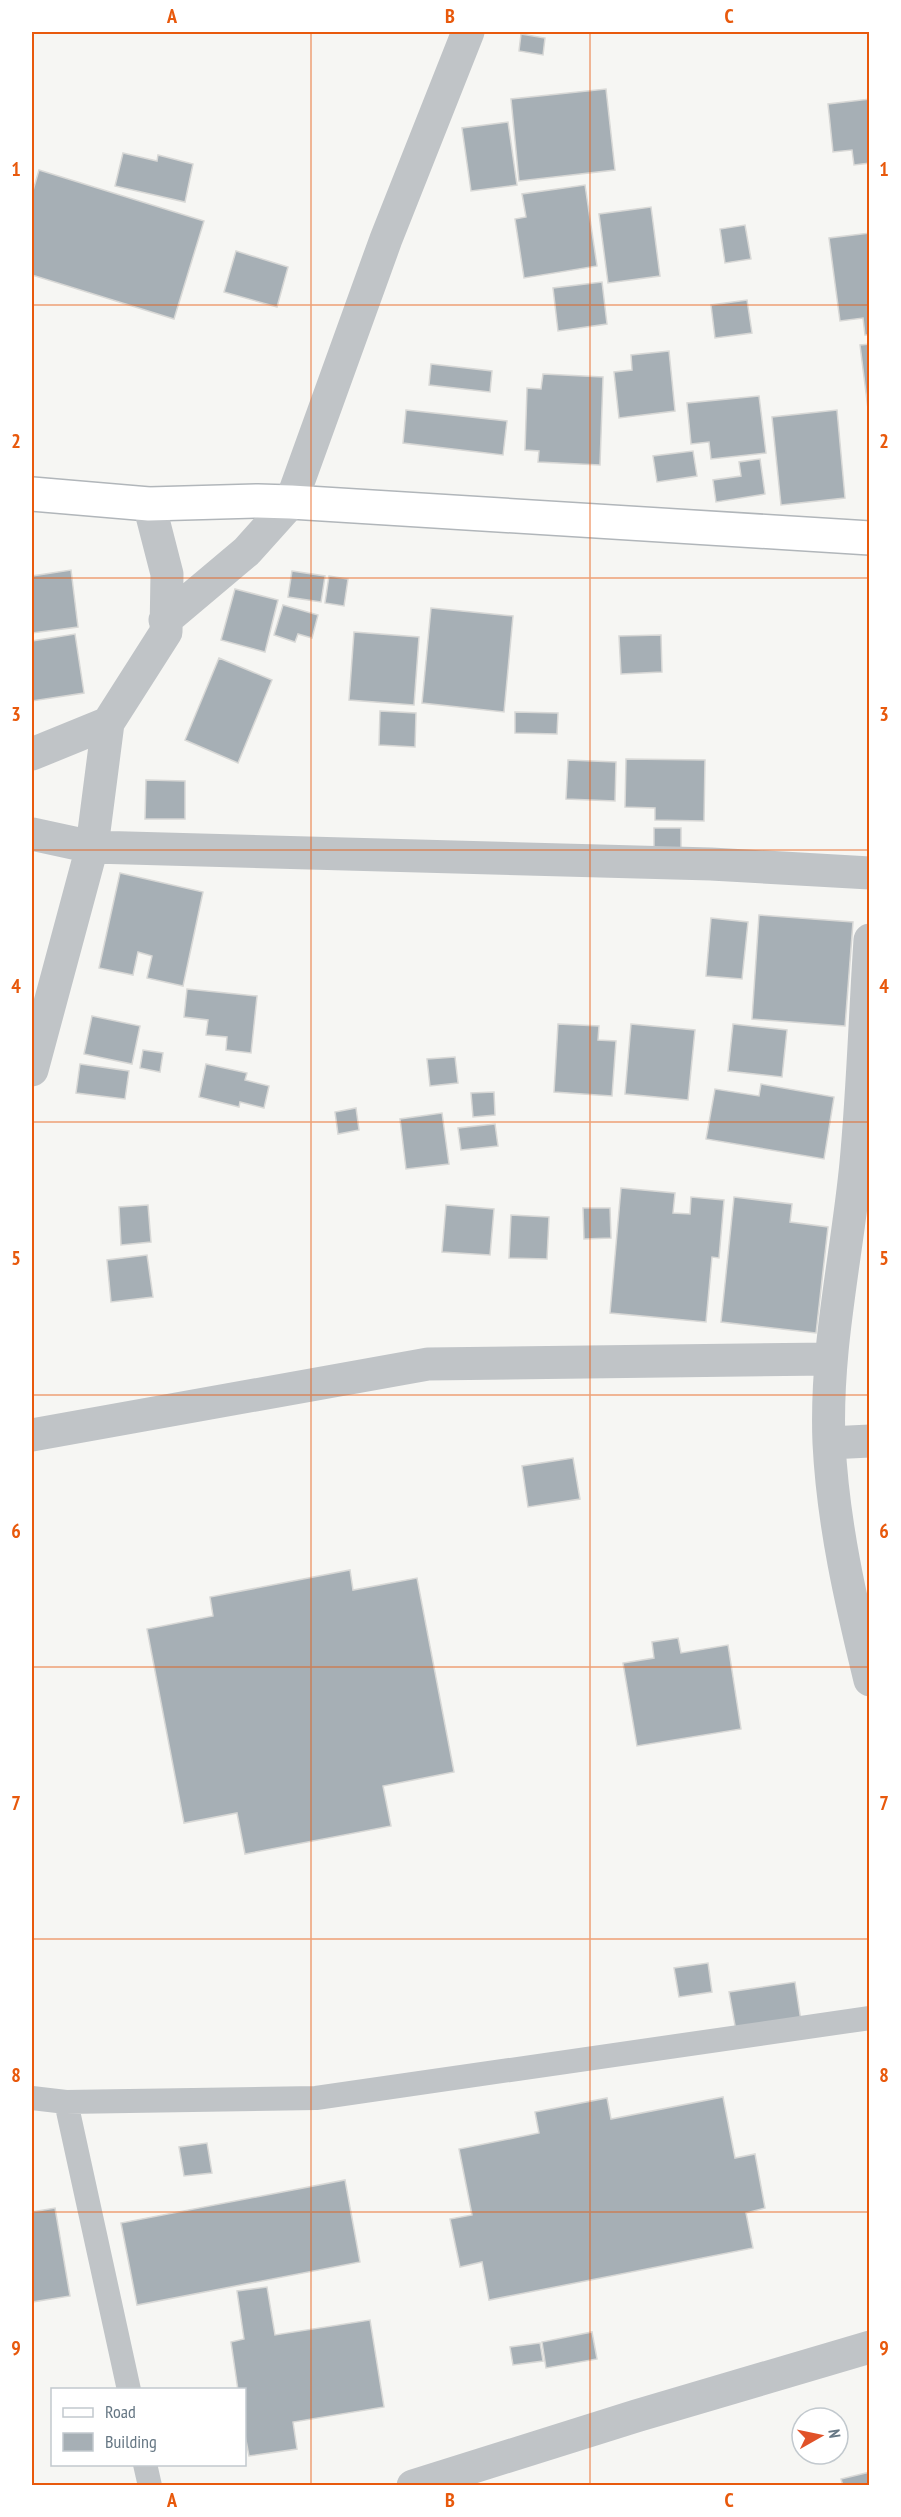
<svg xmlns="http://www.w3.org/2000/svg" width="901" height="2517" font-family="'PT Sans Narrow',sans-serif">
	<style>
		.building { fill: #a6afb5; stroke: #d8d8d6; stroke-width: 1.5 }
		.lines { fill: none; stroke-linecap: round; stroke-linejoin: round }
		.primary-casing { stroke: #b1b6ba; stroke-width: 36 }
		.service { stroke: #c0c4c7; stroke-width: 24 }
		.minor { stroke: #c0c4c7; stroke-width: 33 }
		.primary { stroke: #fff; stroke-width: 33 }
		.grid { fill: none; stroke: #e8590c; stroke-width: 1.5; stroke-opacity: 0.55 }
		.neatline { fill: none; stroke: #e8590c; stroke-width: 2 }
		.grid-label { font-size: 20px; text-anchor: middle; font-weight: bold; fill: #e8590c }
	</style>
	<rect width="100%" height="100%" fill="#f6f6f3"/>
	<path class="building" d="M 521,34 L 545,38 L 543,55 L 519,51 Z
		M 606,89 L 615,170 L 519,181 L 511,99 Z
		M 870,99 L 870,163 L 854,165 L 852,150 L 833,152 L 828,104 Z
		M 508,122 L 517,185 L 471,191 L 462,128 Z
		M 123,153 L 157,161 L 158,155 L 193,164 L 185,202 L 115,186 Z
		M 39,170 L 204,221 L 174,319 L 32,275 L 32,194 Z
		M 585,185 L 597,266 L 524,278 L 515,219 L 526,217 L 522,194 Z
		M 651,207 L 660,276 L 608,283 L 599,214 Z
		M 745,225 L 751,259 L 725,263 L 720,229 Z
		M 870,233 L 870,335 L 865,335 L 863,318 L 840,321 L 829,238 Z
		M 236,251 L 288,267 L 277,307 L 224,292 Z
		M 602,282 L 607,324 L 558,331 L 553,288 Z
		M 747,300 L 752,333 L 715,338 L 711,305 Z
		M 870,344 L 870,416 L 869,417 L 860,345 Z
		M 669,351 L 675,411 L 619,418 L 614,372 L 632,370 L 631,355 Z
		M 431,364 L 492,371 L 490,392 L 429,385 Z
		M 543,374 L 603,377 L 600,465 L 538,462 L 539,451 L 525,450 L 527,388 L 541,389 Z
		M 759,396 L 766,453 L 711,459 L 709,442 L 691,444 L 687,403 Z
		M 406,410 L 507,421 L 503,455 L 403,443 Z
		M 837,410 L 845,498 L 781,505 L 772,417 Z
		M 693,451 L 697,476 L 657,482 L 653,456 Z
		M 760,459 L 765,494 L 716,502 L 713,480 L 741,476 L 739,462 Z
		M 71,570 L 78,627 L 32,633 L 32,576 Z
		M 292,571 L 325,576 L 321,602 L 288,597 Z
		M 329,576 L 348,579 L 344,606 L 325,603 Z
		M 235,589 L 278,600 L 265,652 L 221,640 Z
		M 283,605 L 318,615 L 312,638 L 298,634 L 295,642 L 274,635 Z
		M 431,608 L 513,616 L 504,712 L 422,703 Z
		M 354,632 L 419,637 L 414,705 L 349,700 Z
		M 75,634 L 84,693 L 32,701 L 32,641 Z
		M 661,635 L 662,672 L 621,674 L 619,636 Z
		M 219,658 L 272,680 L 238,763 L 185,740 Z
		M 380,711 L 416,713 L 415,747 L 379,745 Z
		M 515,712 L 558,713 L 557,734 L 515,733 Z
		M 626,759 L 705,760 L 704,821 L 655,820 L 655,808 L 625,807 Z
		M 568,760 L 616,762 L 615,801 L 566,799 Z
		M 146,780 L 185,781 L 185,819 L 145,819 Z
		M 654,828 L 681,828 L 681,853 L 654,853 Z
		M 120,873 L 203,892 L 183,986 L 147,978 L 152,956 L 138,952 L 133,975 L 99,968 Z
		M 759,915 L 853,922 L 845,1026 L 752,1019 Z
		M 711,918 L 748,922 L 742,979 L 706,976 Z
		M 187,989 L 257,996 L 251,1053 L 226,1050 L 227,1037 L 206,1035 L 208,1020 L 184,1017 Z
		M 92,1016 L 140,1026 L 132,1064 L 84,1054 Z
		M 558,1024 L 599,1026 L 598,1040 L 616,1041 L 612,1096 L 554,1092 Z
		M 631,1024 L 695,1030 L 688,1100 L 625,1094 Z
		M 733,1024 L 787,1030 L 782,1077 L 728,1071 Z
		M 143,1050 L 163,1053 L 160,1072 L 140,1068 Z
		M 455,1057 L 458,1083 L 430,1086 L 427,1059 Z
		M 80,1064 L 129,1071 L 125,1099 L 76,1093 Z
		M 206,1064 L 247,1073 L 245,1080 L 269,1086 L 264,1108 L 240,1102 L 239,1107 L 199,1097 Z
		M 761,1084 L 834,1097 L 824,1159 L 706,1139 L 715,1089 L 759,1096 Z
		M 494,1092 L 495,1115 L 473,1117 L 471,1093 Z
		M 356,1108 L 359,1130 L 338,1134 L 335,1112 Z
		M 442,1113 L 449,1164 L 406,1169 L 400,1119 Z
		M 495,1124 L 498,1146 L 461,1150 L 458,1128 Z
		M 621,1188 L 675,1193 L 673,1213 L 690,1214 L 691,1197 L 724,1200 L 719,1258 L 712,1257 L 706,1322 L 610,1313 Z
		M 734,1197 L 792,1204 L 790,1222 L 828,1227 L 816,1333 L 721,1322 Z
		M 148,1205 L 151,1242 L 121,1245 L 119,1207 Z
		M 446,1205 L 494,1209 L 490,1255 L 442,1252 Z
		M 583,1208 L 610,1208 L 611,1238 L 584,1239 Z
		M 511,1215 L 549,1217 L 547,1259 L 509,1258 Z
		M 147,1255 L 153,1297 L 111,1302 L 107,1260 Z
		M 573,1458 L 580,1499 L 528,1507 L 522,1466 Z
		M 350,1570 L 353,1590 L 417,1578 L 454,1772 L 383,1786 L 391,1826 L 245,1854 L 237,1813 L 184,1823 L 147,1629 L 213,1616 L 210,1597 Z
		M 678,1638 L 681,1653 L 728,1645 L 741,1729 L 637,1746 L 623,1663 L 654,1658 L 652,1642 Z
		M 708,1963 L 712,1992 L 679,1997 L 674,1968 Z
		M 795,1982 L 801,2021 L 736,2031 L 729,1992 Z
		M 723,2097 L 735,2158 L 755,2154 L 765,2208 L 746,2213 L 753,2248 L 489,2300 L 482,2262 L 460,2267 L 450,2219 L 472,2215 L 459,2149 L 539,2133 L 535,2112 L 607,2098 L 611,2119 Z
		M 207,2143 L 212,2173 L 184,2176 L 179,2147 Z
		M 345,2180 L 360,2262 L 137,2305 L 121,2223 Z
		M 55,2208 L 70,2296 L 32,2302 L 32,2212 Z
		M 267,2287 L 275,2335 L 370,2320 L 384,2407 L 293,2422 L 297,2449 L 249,2456 L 244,2430 L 244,2390 L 238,2390 L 231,2342 L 244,2339 L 237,2291 Z
		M 592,2332 L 597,2359 L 546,2368 L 542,2342 Z
		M 540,2343 L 543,2361 L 513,2365 L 510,2347 Z
		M 870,2472 L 870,2486 L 843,2486 L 841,2479 Z"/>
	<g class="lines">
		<defs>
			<path id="primary" d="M 32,494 L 149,504 L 258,501 L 291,502 L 870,538"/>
		</defs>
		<use href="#primary" class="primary-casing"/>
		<path class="service" d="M 32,2098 L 66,2102 L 316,2098 L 870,2018
			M 66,2102 L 129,2390
			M 145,2464 L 150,2486"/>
		<path class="minor" d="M 165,620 L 247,551 L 291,502 L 386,239 L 468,32
			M 32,754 L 108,723 L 166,632 L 167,574 L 149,504
			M 32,834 L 92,847 L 711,864 L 870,873
			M 870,940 C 865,1014 863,1089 856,1163 C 847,1257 825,1348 829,1443 C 833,1524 851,1602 870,1680
			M 32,1070 L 92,847 L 108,723
			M 32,1435 L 428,1364 L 830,1359
			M 829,1443 L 870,1441
			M 413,2486 L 636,2416 L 870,2347"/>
		<use href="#primary" class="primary"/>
	</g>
	<path class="grid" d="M 311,32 L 311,2486M 590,32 L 590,2486M 32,305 L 870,305M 32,578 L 870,578M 32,850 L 870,850M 32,1122 L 870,1122M 32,1395 L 870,1395M 32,1667 L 870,1667M 32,1939 L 870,1939M 32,2212 L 870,2212"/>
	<rect width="901" height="2517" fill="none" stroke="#ffffff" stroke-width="66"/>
	<rect x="51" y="2388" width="195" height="78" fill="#ffffff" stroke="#c2c9ce" stroke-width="1.5"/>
	<rect x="63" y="2408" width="30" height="9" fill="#ffffff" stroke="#c2c9ce" stroke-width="1.5"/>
	<text x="105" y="2418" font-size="18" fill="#667784">Road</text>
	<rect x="63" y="2433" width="30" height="18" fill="#a6afb5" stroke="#c2c9ce" stroke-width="1.5"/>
	<text x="105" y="2448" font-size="18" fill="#667784">Building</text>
	<g transform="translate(820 2436) rotate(81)"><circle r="28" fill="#ffffff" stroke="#c2c9ce" stroke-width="1.5"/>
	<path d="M0-4.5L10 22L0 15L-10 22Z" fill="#e15228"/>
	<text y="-9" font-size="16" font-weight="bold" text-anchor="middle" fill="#667784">N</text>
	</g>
	<rect x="33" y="33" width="835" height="2451" class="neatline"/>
	<g class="grid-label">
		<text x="172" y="23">A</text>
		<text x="450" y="23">B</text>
		<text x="729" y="23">C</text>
		<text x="16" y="176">1</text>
		<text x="884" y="176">1</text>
		<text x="16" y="448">2</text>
		<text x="884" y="448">2</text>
		<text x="16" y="721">3</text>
		<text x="884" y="721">3</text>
		<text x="16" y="993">4</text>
		<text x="884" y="993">4</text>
		<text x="16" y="1265">5</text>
		<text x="884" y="1265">5</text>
		<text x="16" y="1538">6</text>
		<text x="884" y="1538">6</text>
		<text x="16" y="1810">7</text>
		<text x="884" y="1810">7</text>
		<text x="16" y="2082">8</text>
		<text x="884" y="2082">8</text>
		<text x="16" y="2355">9</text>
		<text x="884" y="2355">9</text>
		<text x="172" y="2507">A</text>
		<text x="450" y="2507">B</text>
		<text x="729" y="2507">C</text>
	</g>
</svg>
